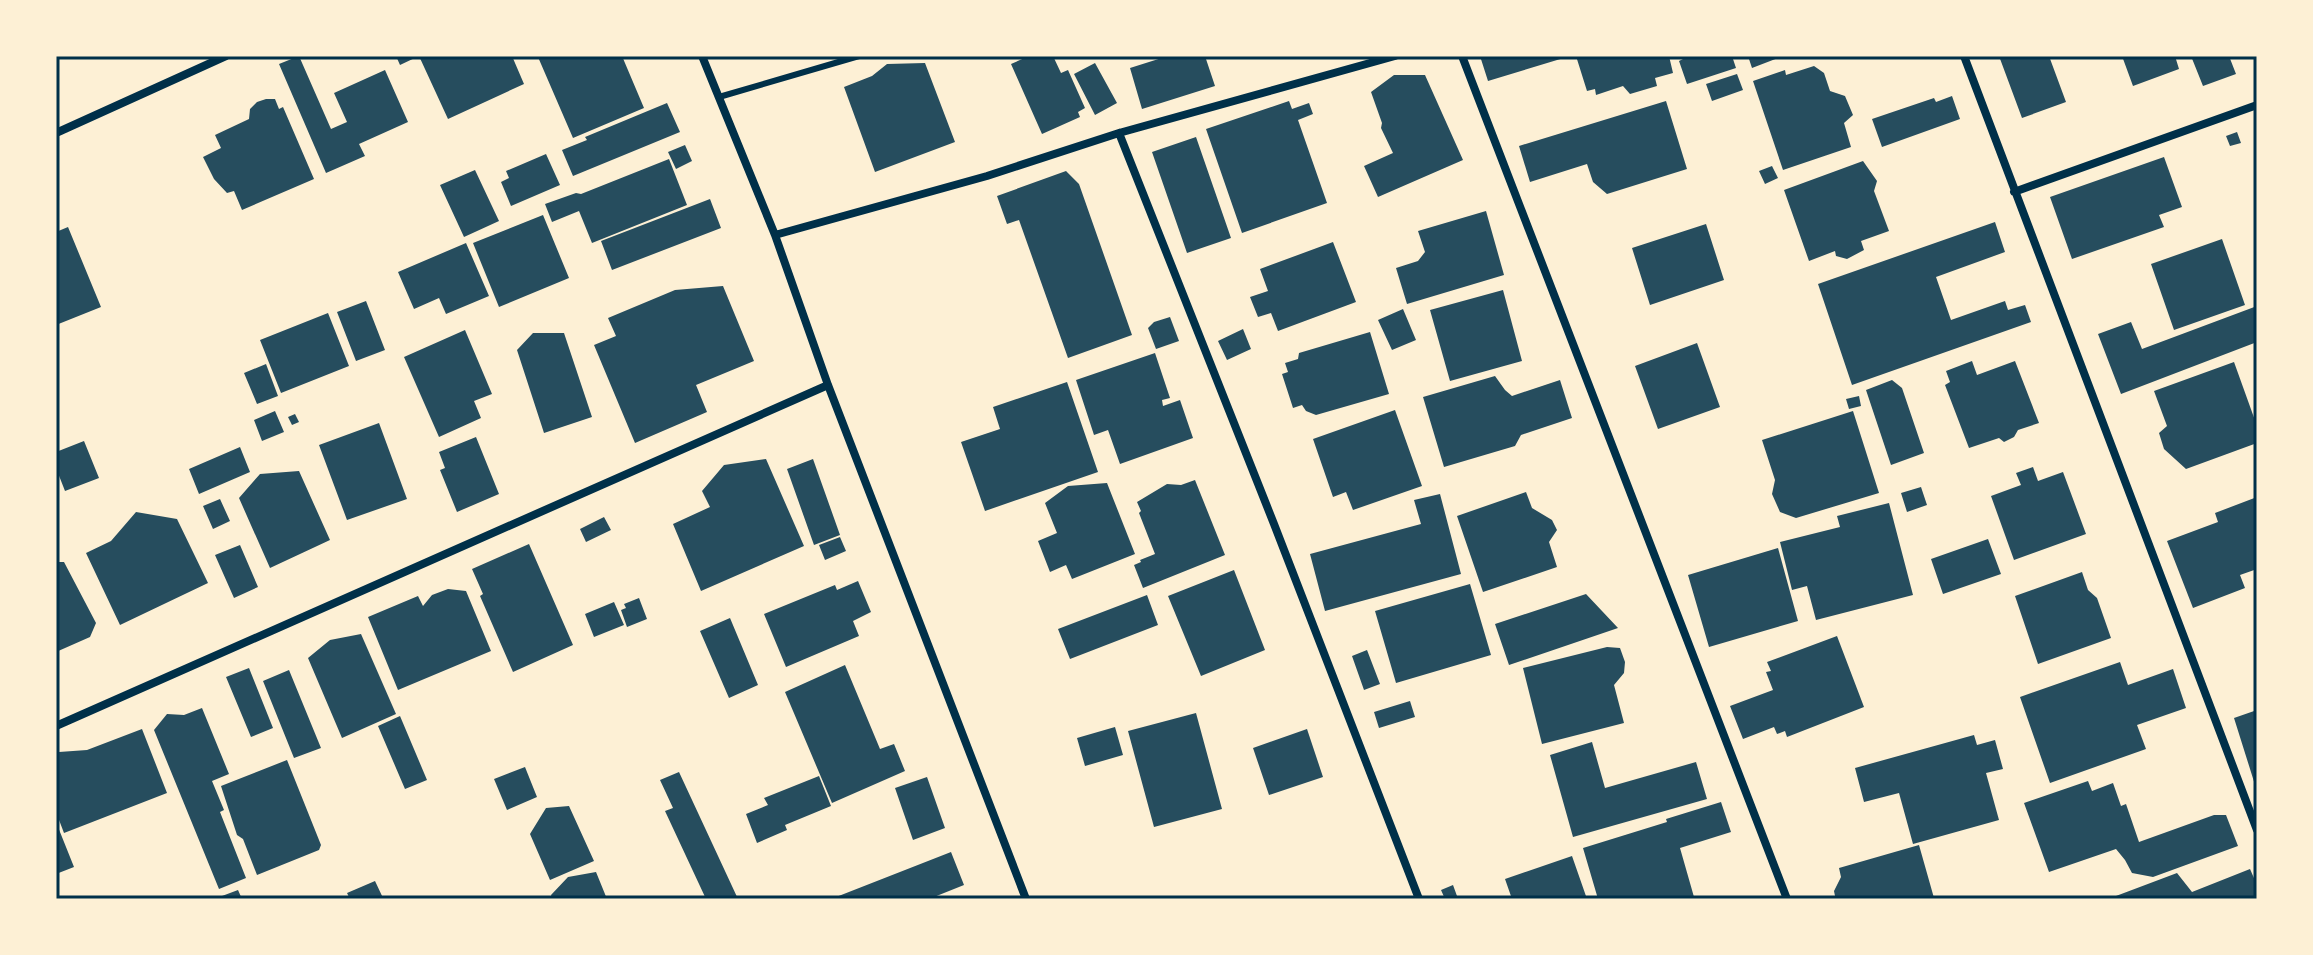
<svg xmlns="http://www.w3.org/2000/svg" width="2313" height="955" font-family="Commissioner,sans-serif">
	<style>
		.building { fill: #264d5e }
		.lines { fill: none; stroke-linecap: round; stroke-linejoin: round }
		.service { stroke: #003049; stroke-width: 6 }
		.minor { stroke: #003049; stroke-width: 8 }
		.neatline { fill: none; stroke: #003049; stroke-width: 3 }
	</style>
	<rect width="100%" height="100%" fill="#fdf0d5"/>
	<path class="building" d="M 299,56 L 331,129 L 347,122 L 334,93 L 385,70 L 408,122 L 359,144 L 365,156 L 326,173 L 279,64 Z
		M 396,56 L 419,56 L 400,65 Z
		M 419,56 L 512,56 L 524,84 L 448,119 Z
		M 541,56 L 622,56 L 644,108 L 573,138 L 538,57 Z
		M 1029,56 L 1053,56 L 1061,73 L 1068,70 L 1085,108 L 1078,112 L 1080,117 L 1042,134 L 1011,64 Z
		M 1168,56 L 1205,56 L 1215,86 L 1142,109 L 1130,68 Z
		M 1480,56 L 1567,56 L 1567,57 L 1488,81 Z
		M 1576,56 L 1669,56 L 1673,73 L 1655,78 L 1657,86 L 1630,94 L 1623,86 L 1596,95 L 1595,89 L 1587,91 Z
		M 1689,56 L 1732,56 L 1736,68 L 1687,84 L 1679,61 Z
		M 1748,56 L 1783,56 L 1752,68 Z
		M 1999,56 L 2049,56 L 2066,102 L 2022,118 Z
		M 2122,56 L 2175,56 L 2179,69 L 2133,86 Z
		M 2191,56 L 2229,56 L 2236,74 L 2203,86 Z
		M 925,63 L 955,142 L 875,172 L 844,87 L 872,76 L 887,64 Z
		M 1095,63 L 1117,103 L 1095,115 L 1074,74 Z
		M 1814,66 L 1824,73 L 1830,91 L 1845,96 L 1853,115 L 1844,123 L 1851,147 L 1783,170 L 1753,81 L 1785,70 L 1786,75 Z
		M 1737,74 L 1743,90 L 1712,101 L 1706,84 Z
		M 1394,75 L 1425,75 L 1463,160 L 1378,197 L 1364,166 L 1393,153 L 1381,128 L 1382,123 L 1371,92 Z
		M 1952,96 L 1960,119 L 1882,147 L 1872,119 L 1934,98 L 1936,102 Z
		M 266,99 L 275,99 L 279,109 L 283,107 L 314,179 L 242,210 L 234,191 L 227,193 L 214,179 L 203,157 L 221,148 L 215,135 L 249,119 L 250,109 L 257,102 Z
		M 1289,101 L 1292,109 L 1309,103 L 1313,114 L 1298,120 L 1327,203 L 1242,233 L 1206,129 Z
		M 1666,101 L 1687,169 L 1607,194 L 1593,182 L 1587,164 L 1530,182 L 1519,146 Z
		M 667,103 L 680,132 L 573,176 L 562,150 L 587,140 L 585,137 Z
		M 2237,132 L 2241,143 L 2230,146 L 2226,136 Z
		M 1196,137 L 1231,238 L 1187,253 L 1152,152 Z
		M 685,145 L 692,161 L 676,169 L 668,152 Z
		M 546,154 L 560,185 L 511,206 L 501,182 L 509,178 L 506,171 Z
		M 2164,157 L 2182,207 L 2159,215 L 2164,227 L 2072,259 L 2050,197 Z
		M 669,159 L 687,205 L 592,243 L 579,211 L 552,222 L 545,204 L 576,193 L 581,194 Z
		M 1863,161 L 1877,181 L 1874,191 L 1889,231 L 1861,241 L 1864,250 L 1847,259 L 1836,256 L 1835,251 L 1809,261 L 1784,190 Z
		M 1772,166 L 1778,178 L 1765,184 L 1759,171 Z
		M 475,170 L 499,221 L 464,237 L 440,185 Z
		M 1066,171 L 1079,184 L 1132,335 L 1068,358 L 1019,220 L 1007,224 L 997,196 Z
		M 710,199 L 721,228 L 612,270 L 601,241 Z
		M 1486,211 L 1504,275 L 1407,304 L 1396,268 L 1418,261 L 1425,252 L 1418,231 Z
		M 543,215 L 569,278 L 499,307 L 473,243 Z
		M 1995,222 L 2005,252 L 1936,277 L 1951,320 L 2005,301 L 2008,310 L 2025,305 L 2031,322 L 1852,385 L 1818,284 Z
		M 1706,224 L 1724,280 L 1650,305 L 1632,248 Z
		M 68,227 L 101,307 L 56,325 L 56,232 Z
		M 2222,239 L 2245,305 L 2174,330 L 2151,264 Z
		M 1333,242 L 1356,302 L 1278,331 L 1271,313 L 1258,317 L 1250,297 L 1268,291 L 1260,269 Z
		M 466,243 L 489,296 L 446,314 L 439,298 L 414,309 L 398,272 Z
		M 723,286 L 754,361 L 696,385 L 707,412 L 635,443 L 594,345 L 616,336 L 608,318 L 675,290 Z
		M 1503,290 L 1522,361 L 1450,381 L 1430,310 Z
		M 366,301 L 385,350 L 356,361 L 337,312 Z
		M 2257,306 L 2257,342 L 2121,394 L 2098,334 L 2131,322 L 2142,349 Z
		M 1403,309 L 1416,340 L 1392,350 L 1378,320 Z
		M 328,313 L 349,366 L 281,393 L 260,340 Z
		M 1170,317 L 1179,341 L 1156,349 L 1148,328 L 1154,322 Z
		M 1243,329 L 1251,349 L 1227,360 L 1218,341 Z
		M 465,330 L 492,394 L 474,401 L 481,418 L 439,437 L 404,357 Z
		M 1370,332 L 1389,394 L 1316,415 L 1306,411 L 1302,405 L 1293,408 L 1282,374 L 1288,372 L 1285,363 L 1298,359 L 1299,353 Z
		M 533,333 L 564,333 L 592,417 L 544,433 L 517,350 Z
		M 1697,343 L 1720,407 L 1658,429 L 1635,366 Z
		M 1155,353 L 1170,398 L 1162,400 L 1163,406 L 1180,400 L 1193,438 L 1120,464 L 1108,430 L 1094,435 L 1076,380 Z
		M 1972,361 L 1977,375 L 2015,361 L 2039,423 L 2018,430 L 2014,437 L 2004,442 L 1999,438 L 1969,448 L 1945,385 L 1950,382 L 1946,371 Z
		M 2234,362 L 2257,426 L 2257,443 L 2186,469 L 2164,449 L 2159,433 L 2167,426 L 2154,391 Z
		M 266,364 L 278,396 L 257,404 L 244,373 Z
		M 1495,376 L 1505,390 L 1512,396 L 1560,380 L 1572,418 L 1521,435 L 1515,446 L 1444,467 L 1423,397 Z
		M 1892,380 L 1902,388 L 1924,453 L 1891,465 L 1866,390 Z
		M 1067,382 L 1098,472 L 985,511 L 961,442 L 1000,429 L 993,407 Z
		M 1859,396 L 1861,406 L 1849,409 L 1846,399 Z
		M 1395,410 L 1422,486 L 1353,510 L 1346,492 L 1333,497 L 1313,439 Z
		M 275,411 L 284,432 L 262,441 L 254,420 Z
		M 1853,411 L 1879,493 L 1796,518 L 1780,512 L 1772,494 L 1775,480 L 1762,440 Z
		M 295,414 L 299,422 L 292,425 L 288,417 Z
		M 379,423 L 407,499 L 347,520 L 319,445 Z
		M 476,437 L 499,494 L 457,512 L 440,470 L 445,468 L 439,452 Z
		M 84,441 L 99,478 L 65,491 L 56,468 L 56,452 Z
		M 240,447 L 250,472 L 199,494 L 189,469 Z
		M 766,459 L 804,546 L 701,591 L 673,524 L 710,507 L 702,491 L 724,465 Z
		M 813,459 L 840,535 L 814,545 L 787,469 Z
		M 2033,467 L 2038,481 L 2063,472 L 2086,534 L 2014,560 L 1991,496 L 2021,485 L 2016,473 Z
		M 299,471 L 330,540 L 270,568 L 239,498 L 260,474 Z
		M 1195,480 L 1225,555 L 1143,588 L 1134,565 L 1141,562 L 1140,560 L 1155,554 L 1139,513 L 1141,511 L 1137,502 L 1167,484 L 1181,485 Z
		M 1107,483 L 1135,554 L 1072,579 L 1066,565 L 1050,572 L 1038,541 L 1057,533 L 1045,503 L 1068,486 Z
		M 1921,487 L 1927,505 L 1907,512 L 1901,493 Z
		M 1526,492 L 1532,508 L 1552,520 L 1557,530 L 1549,542 L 1557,567 L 1483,592 L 1457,516 Z
		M 1440,494 L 1461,574 L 1325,611 L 1310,554 L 1421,524 L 1414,500 Z
		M 2257,497 L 2257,569 L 2240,575 L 2245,588 L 2193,608 L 2167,541 L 2218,522 L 2215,513 Z
		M 220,499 L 230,521 L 213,529 L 203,506 Z
		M 1889,503 L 1913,595 L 1816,620 L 1807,586 L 1792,590 L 1780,542 L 1840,527 L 1837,516 Z
		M 136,512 L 177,519 L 208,583 L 120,625 L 86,553 L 111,541 Z
		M 604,517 L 611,530 L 586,542 L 580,529 Z
		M 840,537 L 846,551 L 825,560 L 819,545 Z
		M 1988,539 L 2001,574 L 1943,594 L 1931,559 Z
		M 529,544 L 573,645 L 513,672 L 480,596 L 483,594 L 472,569 Z
		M 240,545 L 258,587 L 234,598 L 215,555 Z
		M 1778,548 L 1798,621 L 1709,647 L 1688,575 Z
		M 56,562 L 64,562 L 96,623 L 90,637 L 56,652 Z
		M 1234,570 L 1265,650 L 1201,676 L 1168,596 Z
		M 2082,572 L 2088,590 L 2097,598 L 2111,638 L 2038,664 L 2015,596 Z
		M 858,581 L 871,612 L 853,621 L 859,636 L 786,667 L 764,614 L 835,585 L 837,590 Z
		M 1470,584 L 1491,655 L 1396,683 L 1375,611 Z
		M 448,589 L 466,591 L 491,651 L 398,690 L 368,617 L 418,596 L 423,606 L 432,595 Z
		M 1586,594 L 1618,628 L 1509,665 L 1495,624 Z
		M 1147,595 L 1158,625 L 1070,659 L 1058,629 Z
		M 639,598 L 647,619 L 627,627 L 621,610 L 626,608 L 624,604 Z
		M 614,602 L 624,625 L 594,637 L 585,614 Z
		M 730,618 L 758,685 L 729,698 L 700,631 Z
		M 361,634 L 396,714 L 342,738 L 308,658 L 330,640 Z
		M 1837,636 L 1864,707 L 1787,737 L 1785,731 L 1777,734 L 1774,727 L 1743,739 L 1730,706 L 1773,690 L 1766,672 L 1771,671 L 1767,662 Z
		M 1607,647 L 1620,648 L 1625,662 L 1624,673 L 1614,685 L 1624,723 L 1542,744 L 1523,668 Z
		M 1367,650 L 1380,684 L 1364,690 L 1352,656 Z
		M 2120,662 L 2128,685 L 2173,669 L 2186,708 L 2137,725 L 2146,749 L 2050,783 L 2020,697 Z
		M 845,665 L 880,749 L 894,744 L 905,771 L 832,803 L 785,692 Z
		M 249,668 L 273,728 L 251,737 L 226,677 Z
		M 289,670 L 321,748 L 294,758 L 263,681 Z
		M 1410,701 L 1415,717 L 1379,728 L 1374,712 Z
		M 202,708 L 229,774 L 212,781 L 224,810 L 220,812 L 246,878 L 219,889 L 154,730 L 167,714 L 184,715 Z
		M 2257,710 L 2257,788 L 2256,788 L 2234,718 Z
		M 1196,713 L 1222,809 L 1154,827 L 1128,731 Z
		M 400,716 L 427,780 L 405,789 L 378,726 Z
		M 1115,727 L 1123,755 L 1085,766 L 1077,738 Z
		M 142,729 L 167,793 L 64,833 L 56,812 L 56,757 L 59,752 L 87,750 Z
		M 1307,729 L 1323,777 L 1269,795 L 1253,748 Z
		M 1974,735 L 1977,745 L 1995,740 L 2003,769 L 1986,773 L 1999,820 L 1913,844 L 1899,793 L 1864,802 L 1855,768 Z
		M 1592,742 L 1605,788 L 1696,762 L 1707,799 L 1573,837 L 1550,755 Z
		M 287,760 L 321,845 L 319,850 L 257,875 L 243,839 L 237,835 L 221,786 Z
		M 525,767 L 537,797 L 507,810 L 494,779 Z
		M 679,772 L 738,899 L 706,899 L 665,811 L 673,808 L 660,780 Z
		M 819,776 L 831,806 L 785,825 L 787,830 L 757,843 L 746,814 L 768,805 L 764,798 Z
		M 927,777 L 945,828 L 913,840 L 895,788 Z
		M 2088,781 L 2092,791 L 2113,783 L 2121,806 L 2126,804 L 2139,842 L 2214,815 L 2226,815 L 2238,846 L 2153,877 L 2132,873 L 2125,860 L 2116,849 L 2049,872 L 2024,803 Z
		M 1721,802 L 1731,832 L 1680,848 L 1694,897 L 1687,899 L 1598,899 L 1583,848 L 1667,822 L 1666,819 Z
		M 569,806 L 594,861 L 550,880 L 530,834 L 546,808 Z
		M 56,822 L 74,867 L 56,874 Z
		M 1919,845 L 1934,898 L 1829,899 L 1835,896 L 1834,891 L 1841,877 L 1839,868 Z
		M 951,852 L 964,885 L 929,899 L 831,899 Z
		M 1572,856 L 1587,899 L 1512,899 L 1505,879 Z
		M 2250,869 L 2257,885 L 2257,899 L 2108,899 L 2177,873 L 2192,892 Z
		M 596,872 L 607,899 L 552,899 L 551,895 L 568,877 Z
		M 375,881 L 383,898 L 350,899 L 347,893 Z
		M 1453,885 L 1457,896 L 1445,899 L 1441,890 Z
		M 238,890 L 242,899 L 214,899 Z"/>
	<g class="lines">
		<path class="service" d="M 719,97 L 859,56"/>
		<path class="minor" d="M 702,56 L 775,235 L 828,385 L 1026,899
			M 1462,56 L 1787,899
			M 1964,56 L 2257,830
			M 56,133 L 226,56
			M 1119,133 L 1274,524 L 1419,899
			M 2014,192 L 2257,105
			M 775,235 L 987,176 L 1119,133 L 1395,56
			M 56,726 L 828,385"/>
	</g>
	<rect width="2313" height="955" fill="none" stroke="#fdf0d5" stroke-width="116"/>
	<rect x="58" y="58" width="2197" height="839" class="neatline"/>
</svg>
